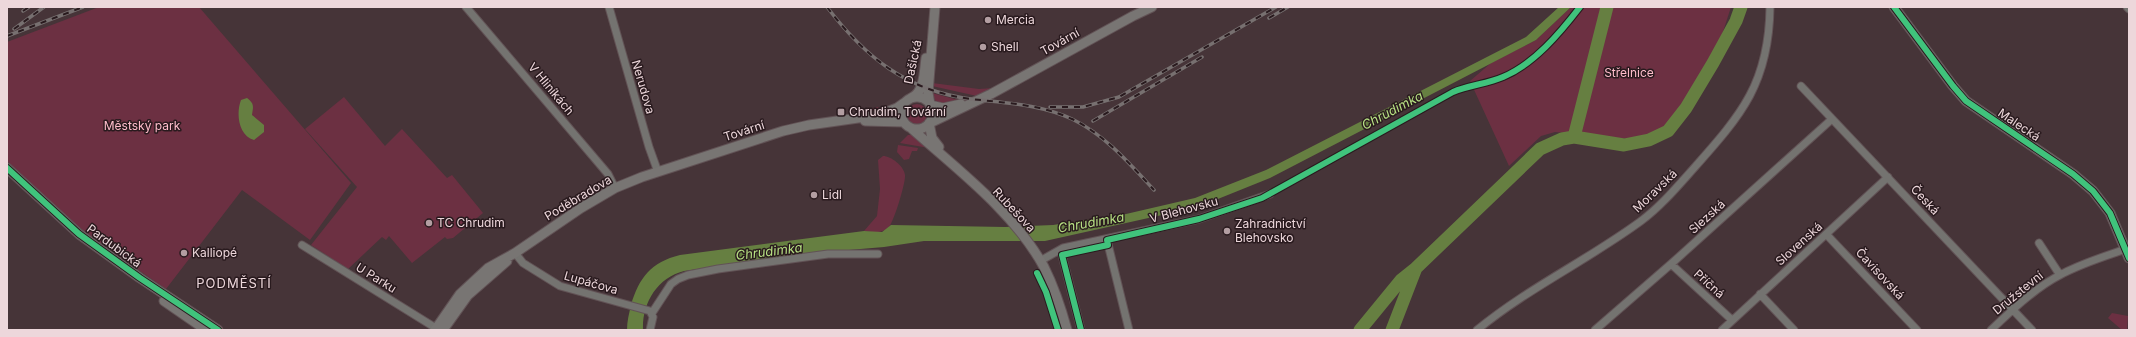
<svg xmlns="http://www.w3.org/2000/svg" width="2136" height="337" font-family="Inter,sans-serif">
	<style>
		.green { fill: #6c3042 }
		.water { fill: #667f41 }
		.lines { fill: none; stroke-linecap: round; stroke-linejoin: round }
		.river { stroke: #667f41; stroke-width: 13 }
		.street-casing { stroke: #625356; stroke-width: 9 }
		.secondary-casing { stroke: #625356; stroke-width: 11 }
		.street { stroke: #747370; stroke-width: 7 }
		.secondary { stroke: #787573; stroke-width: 9 }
		.rail-casing { stroke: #777070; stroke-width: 3.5 }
		.rail { stroke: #291a1e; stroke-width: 2; stroke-dasharray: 6; stroke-linecap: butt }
		.cycleway-casing { stroke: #291a1e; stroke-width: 8 }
		.cycleway { stroke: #40c37c; stroke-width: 6 }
		.poi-dot { fill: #b39ea2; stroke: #291a1e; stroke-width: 1.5 }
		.labels { text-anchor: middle; stroke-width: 3; stroke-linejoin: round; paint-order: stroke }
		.poi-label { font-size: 12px; fill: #edd7db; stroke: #291a1e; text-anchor: start }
		.street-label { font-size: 12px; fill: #edd7db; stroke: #291a1e }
		.park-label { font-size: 12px; fill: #ffbdcc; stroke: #291a1e }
		.water-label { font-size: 13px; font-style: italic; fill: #b7e183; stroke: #291a1e }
		.neighbourhood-label { font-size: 13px; letter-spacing: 1px; fill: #edd7db; stroke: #291a1e }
	</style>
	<rect width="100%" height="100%" fill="#463438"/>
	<path class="green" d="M 99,7 L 199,7 L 351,183 L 310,240 L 242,190 L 166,289 L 92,238 L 58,211 L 7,161 L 7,42 Z
		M 1571,7 L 1731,7 L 1720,41 L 1681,116 L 1659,136 L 1639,140 L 1555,132 L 1541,136 L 1509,166 L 1470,81 L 1491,63 L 1536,40 Z
		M 932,83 L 979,89 L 994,88 L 977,96 L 932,86 Z
		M 932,93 L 962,101 L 947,104 L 936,102 Z
		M 344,97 L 385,146 L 402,129 L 447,178 L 452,175 L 483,213 L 453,238 L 447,239 L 445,237 L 412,263 L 389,236 L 386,240 L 382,237 L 348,269 L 311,245 L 357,187 L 305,129 Z
		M907 114a10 10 0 1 1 20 0a10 10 0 1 1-20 0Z
		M 878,107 L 883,111 L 867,113 L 856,112 Z
		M 908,135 L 912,135 L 929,148 L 900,143 Z
		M 898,145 L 918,148 L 917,151 L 912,151 L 909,159 L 904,160 L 897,152 Z
		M 883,156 C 891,156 904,166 905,175 C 906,182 893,225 888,228 C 881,234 872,232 864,231 L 877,216 L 880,189 L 878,160 Z
		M 2112,313 L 2128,316 L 2127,330 L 2122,330 L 2108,318 Z"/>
	<path class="water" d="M 1559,7 L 1571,7 L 1536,40 L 1270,178 L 1198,207 L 1045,241 L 924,241 L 884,247 L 802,254 L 684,271 C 657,278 642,303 643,330 L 627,330 C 627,321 629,314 631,305 C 639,278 651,262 680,255 L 864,231 L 882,232 L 891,225 L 1005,227 L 1053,225 L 1126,214 L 1195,198 L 1266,170 L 1526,37 Z
		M 247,98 C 255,104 253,107 252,115 L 264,125 L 264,132 L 254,140 C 238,135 236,113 241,100 Z"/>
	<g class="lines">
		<path class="river" d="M 1574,137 L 1607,7
			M 1360,330 L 1401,280 L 1416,268
			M 1392,330 L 1416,268 L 1540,149 L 1562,139 L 1574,137 L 1624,145 L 1649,140 L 1668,131 L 1686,108 L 1713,63 L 1736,21 L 1741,7"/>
		<defs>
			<path id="street" d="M 466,7 L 608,174 L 615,188
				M 609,7 L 649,147 L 658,172
				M 2127,7 L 2129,9
				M 1801,86 L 2032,330
				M 1826,234 L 1917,330
				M 1107,240 L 1129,330
				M 2039,243 L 2060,275
				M 302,245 L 439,330
				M 515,253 L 523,263 L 560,286 L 650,311 L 653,317 L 650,330
				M 1062,255 L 1081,330
				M 1040,261 L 1063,248 L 1199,219 L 1270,194
				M 1671,264 L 1732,320
				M 1760,294 L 1794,330
				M 652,313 L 671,284 L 678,279 L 688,275 L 718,269 L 828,254 L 878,254
				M 1477,330 C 1528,288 1588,260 1641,221 C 1661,206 1677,187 1694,168 C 1742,114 1769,83 1770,7
				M 1595,330 L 1671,264 L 1832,119
				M 1722,330 L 1888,177
				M 1991,330 C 2012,310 2035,288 2060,275 C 2082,263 2106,256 2129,248"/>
			<path id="secondary" d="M 1894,7 L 1953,86 L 1966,101 L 2073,174 L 2093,191 L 2110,213 L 2129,258
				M901 113a16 16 0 1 1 32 0a16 16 0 1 1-32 0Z
				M 911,98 C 925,92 924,71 926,58
				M 930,104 L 928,93 L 935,7
				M 930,105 L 943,108 L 961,104
				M 865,121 L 903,122
				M 929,123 L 932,138 L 939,147
				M 930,123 L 991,94 L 1133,16 L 1152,7
				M 912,129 C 958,170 1014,212 1044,267 C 1054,287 1061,308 1067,330
				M 7,168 L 79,234 L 140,278 L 218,330
				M 164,301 L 206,330
				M 435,330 L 460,294 L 488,268 L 515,253 L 581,208 L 615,188 L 642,177 L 783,131 L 809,125 L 879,115 L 897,108 L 904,103
				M 443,330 L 468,295 L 507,261"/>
		</defs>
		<use href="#street" class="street-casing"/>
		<use href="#secondary" class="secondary-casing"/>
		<use href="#street" class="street"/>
		<use href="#secondary" class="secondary"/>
		<defs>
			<path id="rail" d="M 827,7 C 865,57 907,91 971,99 C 1005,103 1040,104 1072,119 C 1105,135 1129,163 1154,190
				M 23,11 L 29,7
				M 1269,18 L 1288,7
				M 14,29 L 44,7
				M 7,36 L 83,7
				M 1050,107 L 1083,107 L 1119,97 L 1276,7
				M 1093,121 L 1202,57"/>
		</defs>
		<use href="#rail" class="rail-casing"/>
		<use href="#rail" class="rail"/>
		<defs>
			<path id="cycleway" d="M 1894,7 L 1953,86 L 1966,101 L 2073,174 L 2093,191 L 2110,213 L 2129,258
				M 7,168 L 79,234 L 140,278 L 218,330
				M 1037,273 L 1046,292 L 1058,330
				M 1081,330 L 1062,255 L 1108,245 L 1107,240 L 1199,219 L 1262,198 L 1453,92 C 1469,85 1487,84 1503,77 C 1534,64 1560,33 1580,7"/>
		</defs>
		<use href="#cycleway" class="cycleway-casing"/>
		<use href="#cycleway" class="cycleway"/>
	</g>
	<g class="poi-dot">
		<circle cx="988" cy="20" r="4"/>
		<circle cx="983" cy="47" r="4"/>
		<rect x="837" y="108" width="8" height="8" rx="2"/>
		<circle cx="814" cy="195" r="4"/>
		<circle cx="429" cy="223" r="4"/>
		<circle cx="1227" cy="231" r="4"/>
		<circle cx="184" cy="253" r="4"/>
	</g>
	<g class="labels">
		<g class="poi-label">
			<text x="996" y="24">Mercia</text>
			<text x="991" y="51">Shell</text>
			<text x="849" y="116">Chrudim, Tovární</text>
			<text x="822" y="199">Lidl</text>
			<text x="437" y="227">TC Chrudim</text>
			<text x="1235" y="228">Zahradnictví<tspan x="1235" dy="14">Blehovsko</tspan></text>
			<text x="192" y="257">Kalliopé</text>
		</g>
		<g class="street-label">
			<text transform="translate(1060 42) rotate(-29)" y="4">Tovární</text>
			<text transform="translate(913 62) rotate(-78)" y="4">Dašická</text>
			<text transform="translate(643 87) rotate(74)" y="4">Nerudova</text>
			<text transform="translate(551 89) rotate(50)" y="4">V Hliníkách</text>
			<text transform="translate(2019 125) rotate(34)" y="4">Malecká</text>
			<text transform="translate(744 131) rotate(-18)" y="4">Tovární</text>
			<text transform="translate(1655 191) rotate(-44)" y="4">Moravská</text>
			<text transform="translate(578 198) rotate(-31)" y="4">Poděbradova</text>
			<text transform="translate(1925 200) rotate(47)" y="4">Česká</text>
			<text transform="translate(1014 210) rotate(47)" y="4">Rubešova</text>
			<text transform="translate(1184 210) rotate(-15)" y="4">V Blehovsku</text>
			<text transform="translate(1707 217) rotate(-42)" y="4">Slezská</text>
			<text transform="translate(1799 244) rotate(-42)" y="4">Slovenská</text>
			<text transform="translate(114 246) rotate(36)" y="4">Pardubická</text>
			<text transform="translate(1880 274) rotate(47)" y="4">Čavisovská</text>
			<text transform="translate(376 278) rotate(32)" y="4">U Parku</text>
			<text transform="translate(591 283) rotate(16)" y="4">Lupáčova</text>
			<text transform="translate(1709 284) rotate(42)" y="4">Příčná</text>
			<text transform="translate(2018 293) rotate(-39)" y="4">Družstevní</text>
		</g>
		<g class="park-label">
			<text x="1629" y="77">Střelnice</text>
			<text x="142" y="130">Městský park</text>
		</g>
		<g class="water-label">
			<text transform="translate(1392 110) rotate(-28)" y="5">Chrudimka</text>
			<text transform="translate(1091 222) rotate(-10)" y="5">Chrudimka</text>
			<text transform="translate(769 251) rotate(-7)" y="5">Chrudimka</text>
		</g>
		<g class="neighbourhood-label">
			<text x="234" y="288">PODMĚSTÍ</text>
		</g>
	</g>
	<rect width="2136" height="337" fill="none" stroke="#edd7db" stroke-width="16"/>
</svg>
